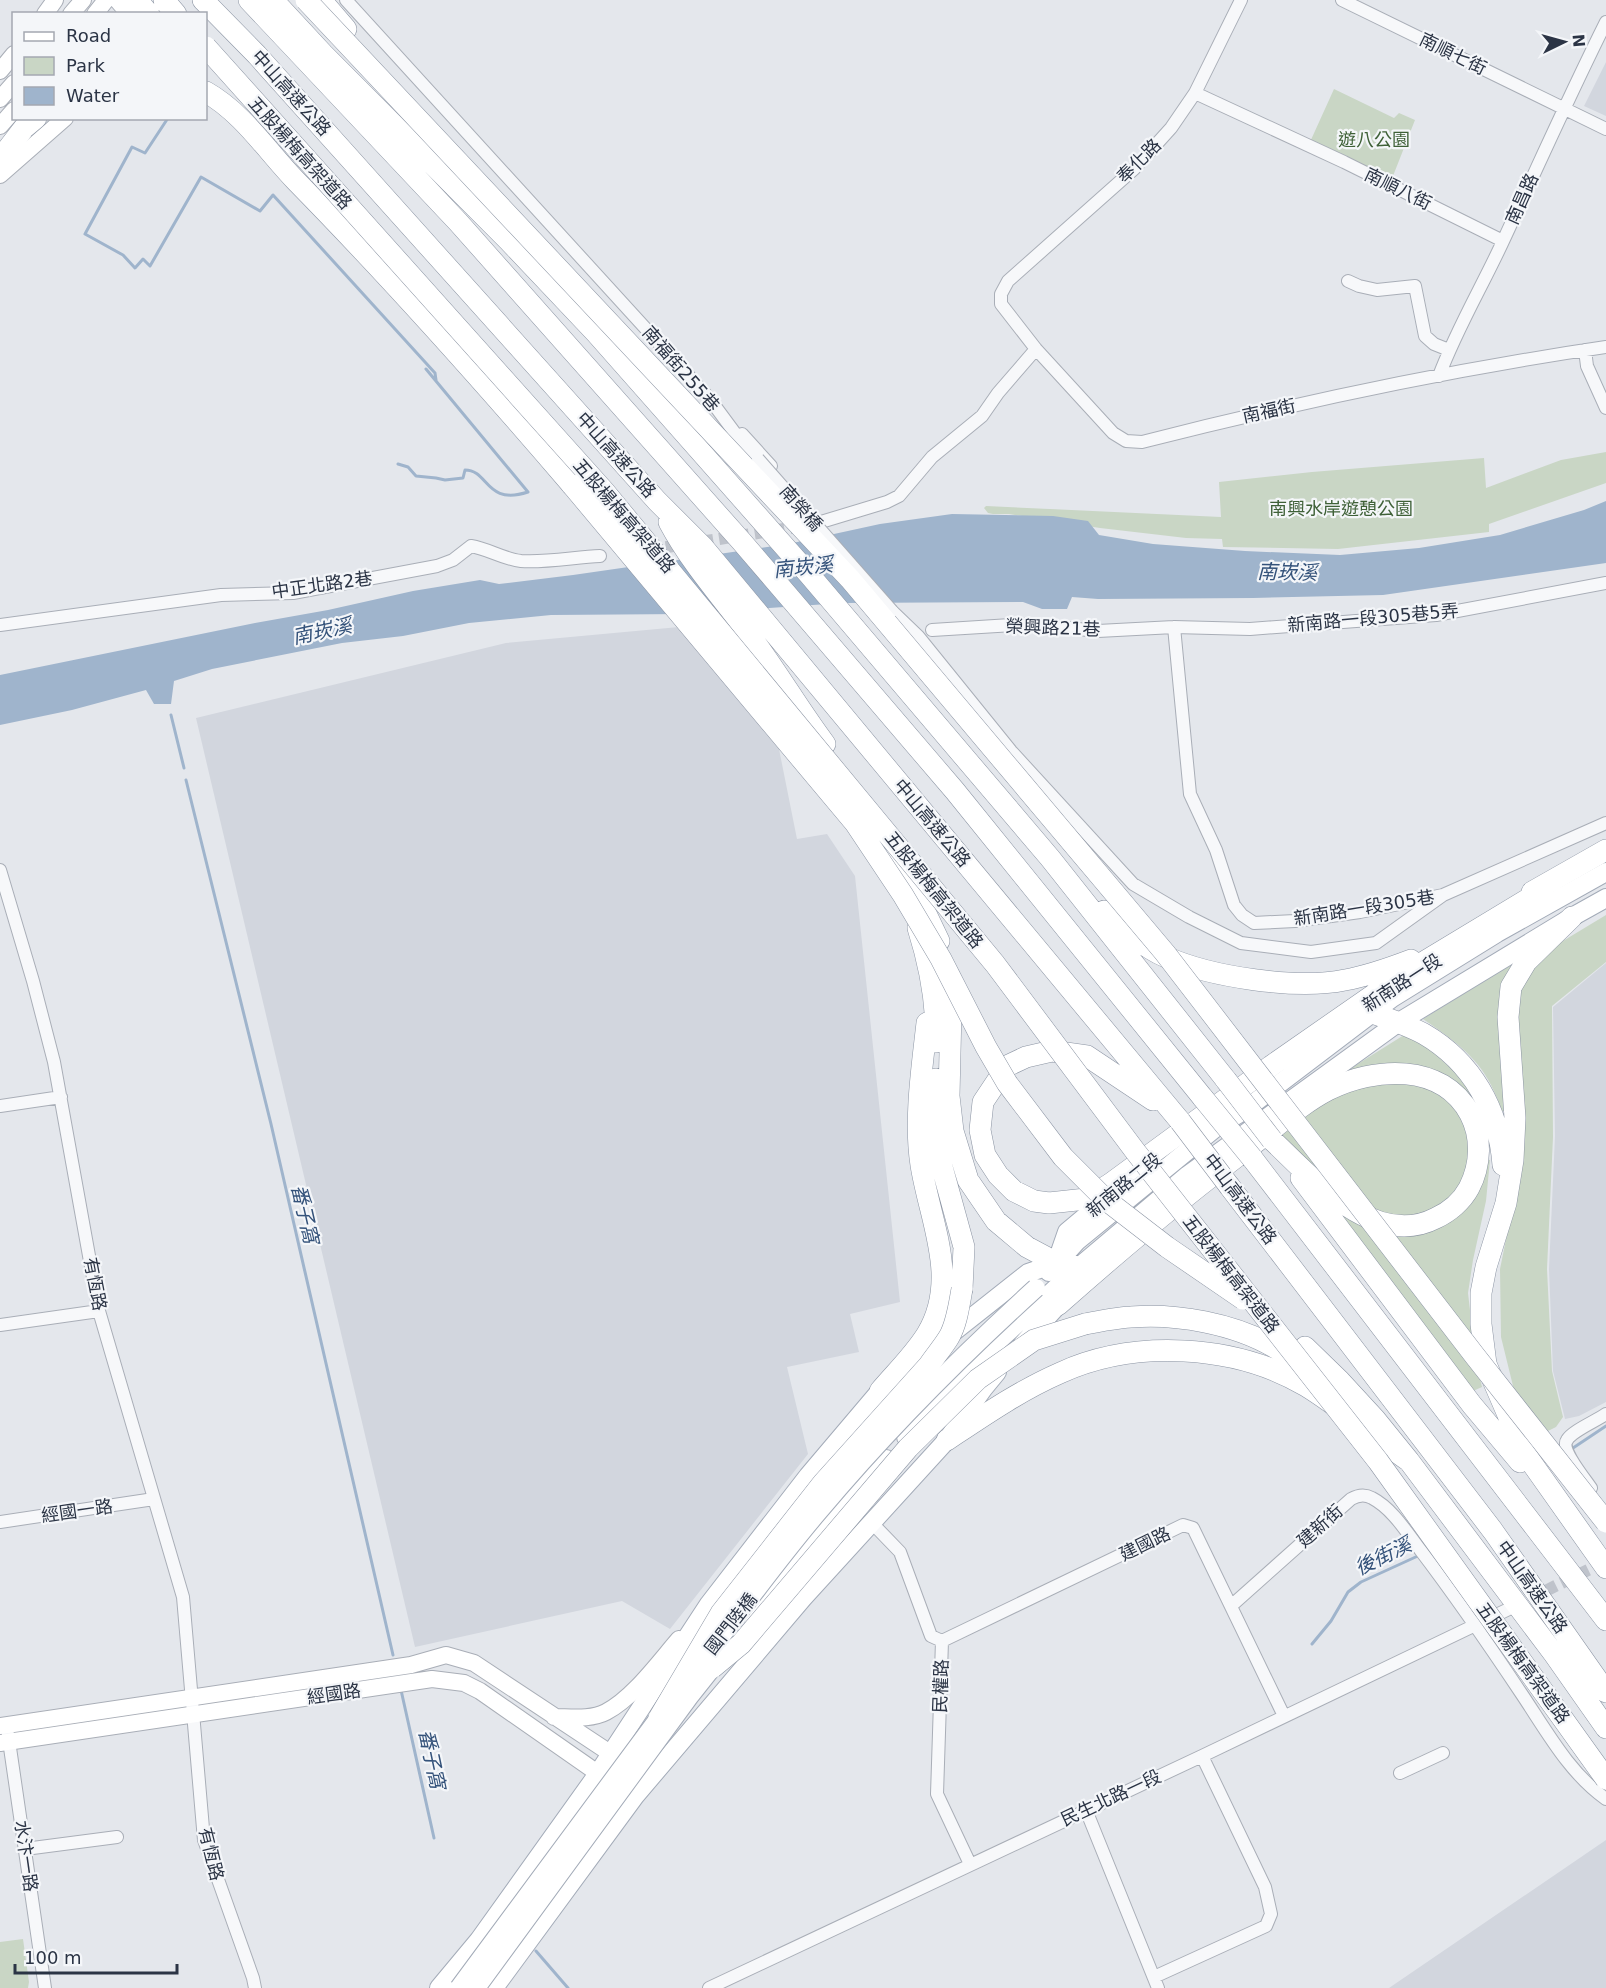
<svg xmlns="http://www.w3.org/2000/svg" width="1606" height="1988" font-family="'DejaVu Sans','Noto Sans TC',sans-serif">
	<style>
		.built { fill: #d2d6de }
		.green { fill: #c9d6c5 }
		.water { fill: #9fb4cc }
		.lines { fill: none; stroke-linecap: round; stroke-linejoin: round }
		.stream { stroke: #9fb4cc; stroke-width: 3 }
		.street-tunnel { stroke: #bfc3cb; stroke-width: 12; stroke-dasharray: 12 6; stroke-linecap: butt }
		.street-casing { stroke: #a9aeb7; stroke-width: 14 }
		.secondary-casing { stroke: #a9aeb7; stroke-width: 18 }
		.primary-casing { stroke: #a3abb8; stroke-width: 20 }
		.highway-casing { stroke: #8b94a3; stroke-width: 22 }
		.street { stroke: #f7f8fa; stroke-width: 12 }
		.secondary { stroke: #fff; stroke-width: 16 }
		.primary { stroke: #fff; stroke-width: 18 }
		.highway { stroke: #fff; stroke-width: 21 }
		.street-bridge-casing { stroke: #a9aeb7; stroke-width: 14; stroke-linecap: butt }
		.primary-bridge-casing { stroke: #a3abb8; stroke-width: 20; stroke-linecap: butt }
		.highway-bridge-casing { stroke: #8b94a3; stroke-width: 22; stroke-linecap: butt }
		.street-bridge { stroke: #f7f8fa; stroke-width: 12 }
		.primary-bridge { stroke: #fff; stroke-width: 18 }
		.highway-bridge { stroke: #fff; stroke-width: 21 }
		.labels { text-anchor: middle; stroke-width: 4.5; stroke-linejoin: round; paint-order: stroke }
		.street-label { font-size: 18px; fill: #2b3445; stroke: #f4f6f9 }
		.park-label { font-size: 18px; fill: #3f6138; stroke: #f4f6f9 }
		.water-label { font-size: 20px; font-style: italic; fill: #34527a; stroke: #f4f6f9 }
	</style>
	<rect width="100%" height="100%" fill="#e4e7ec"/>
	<path class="built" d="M 1606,62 L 1606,116 L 1584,106 Z
		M 679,627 L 779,749 L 797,839 L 827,834 L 855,876 L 900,1302 L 850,1314 L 859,1352 L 787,1367 L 808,1454 L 670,1629 L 622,1601 L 415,1647 L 196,718 L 506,643 Z
		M 1606,963 L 1606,1402 L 1579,1416 L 1565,1419 L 1553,1371 L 1549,1269 L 1555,1136 L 1553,1007 Z
		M 1606,1840 L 1606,1988 L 1389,1988 Z"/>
	<path class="green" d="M 1334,89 L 1394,118 L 1399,113 L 1415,120 L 1391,181 L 1310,142 Z
		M 1606,452 L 1606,483 L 1489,524 L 1489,532 L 1338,549 L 1223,547 L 1222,539 L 1186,538 L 1100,528 L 1009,514 L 993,514 L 988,513 L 984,508 L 986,506 L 1221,517 L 1219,482 L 1312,472 L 1484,458 L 1486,488 L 1561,460 Z
		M 1606,915 L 1606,962 L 1552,1006 L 1553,1137 L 1547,1269 L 1552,1371 L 1563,1417 L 1556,1427 L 1548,1431 L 1514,1390 L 1501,1337 L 1500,1269 L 1520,1170 L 1516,1054 L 1521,981 L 1553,947 Z
		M 1522,957 L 1505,1111 L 1502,1111 C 1499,1102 1495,1093 1491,1085 C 1477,1056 1448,1036 1423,1019 Z
		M 1404,1035 L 1431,1050 L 1458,1075 L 1477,1104 L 1476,1108 L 1460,1088 L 1345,1072 Z
		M 1403,1080 L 1435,1089 L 1458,1107 L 1470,1137 L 1469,1169 L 1455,1195 L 1433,1212 L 1408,1219 L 1387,1217 L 1317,1173 L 1278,1130 L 1334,1097 L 1366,1086 Z
		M 1485,1160 L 1490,1160 L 1486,1201 L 1473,1260 L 1468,1293 L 1476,1362 L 1482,1387 L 1473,1391 L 1327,1201 L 1420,1232 Z
		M 23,1939 L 29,1982 L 28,1988 L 0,1988 L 0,1942 Z"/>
	<path class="water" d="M 1606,501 L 1606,563 L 1383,595 L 1253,598 L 1098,599 L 1072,597 L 1067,609 L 1042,609 L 1023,602 L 842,603 L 684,614 L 551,615 L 469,623 L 403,636 L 342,643 L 212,669 L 174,681 L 171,704 L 154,704 L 146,690 L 72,710 L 0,725 L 0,675 L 255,623 L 328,610 L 413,591 L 480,580 L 499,584 L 573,575 L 788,544 L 880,524 L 952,514 L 1053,516 L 1088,521 L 1099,535 L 1153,544 L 1245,551 L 1340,555 L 1419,548 L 1500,535 L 1584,510 Z"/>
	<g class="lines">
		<path class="stream" d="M 168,118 L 145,153 L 132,147 L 85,234 L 123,255 L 135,268 L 143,259 L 150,266 L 201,177 L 260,211 L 273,195 L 435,373 L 436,380
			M 398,464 L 408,467 L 416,476 L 436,478 L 445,480 L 463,478 L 465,470 C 489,470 485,506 528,492 L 426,369
			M 171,715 L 184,768
			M 186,780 L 271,1124 L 393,1655
			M 1570,1450 L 1606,1426
			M 1312,1644 L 1331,1621 L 1348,1592 L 1361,1582 L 1420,1555
			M 401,1690 L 434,1838
			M 536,1951 L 568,1988"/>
		<path class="street-tunnel" d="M 648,550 L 803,526
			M 1513,1607 L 1606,1561"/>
		<defs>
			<path id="street" d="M 346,0 L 709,398 L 763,471
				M 1241,0 L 1195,93 L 1171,128 L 1134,169 L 1008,281 L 1001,294 L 1001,304 L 1036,349 L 1113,433 L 1126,441 L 1142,442 C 1295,403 1450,370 1606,347
				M 1342,0 L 1606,129
				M 1195,93 L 1344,162 L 1503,241
				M 1348,281 L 1359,286 L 1377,290 L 1415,286 L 1425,336 L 1434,344 L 1449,350
				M 1585,350 L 1587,366 L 1606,408
				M 1439,376 C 1457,328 1483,285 1504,239 C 1538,166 1570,94 1606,22
				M 742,434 L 771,466
				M 808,522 L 811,525 L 887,502 L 899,496 L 932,457 L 982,416 L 998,393 L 1036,349
				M 892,611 L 918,636 L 1011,751 L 1133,884 L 1189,917 L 1241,943 L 1311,952 L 1376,943 L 1443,895
				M 0,625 L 221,595 L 293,593 L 437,566 L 453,560 L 471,546 C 489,549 503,559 521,561 C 544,563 576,557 600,556
				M 1174,627 L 1190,794 L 1216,850 L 1234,905 L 1242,915 L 1254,923 L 1295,921 L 1360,912 L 1443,895 L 1606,823
				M 932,630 L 1028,624 L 1098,631 L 1174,627 L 1250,629 L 1436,615 L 1606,583
				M 0,870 L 33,981 L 54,1062 L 99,1311 L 183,1597 L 204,1840 L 253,1978 L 255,1988
				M 0,1106 L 61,1097
				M 0,1325 L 99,1311
				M 1591,1488 C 1585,1479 1560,1449 1567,1440 C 1572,1431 1596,1421 1606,1414
				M 0,1522 L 154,1499
				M 872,1523 L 900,1552 L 931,1636 L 942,1641
				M 1231,1606 L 1351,1499 C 1358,1495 1365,1494 1372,1498 C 1393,1509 1407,1533 1421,1551 C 1456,1597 1489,1645 1521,1693 C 1546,1730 1569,1773 1606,1799
				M 942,1641 L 1183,1525 L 1193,1528 L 1284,1716
				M 942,1641 L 937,1794 L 970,1864
				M 8,1734 L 45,1988
				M 1400,1773 L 1443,1753
				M 1086,1810 L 1158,1988
				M 25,1849 L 117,1837
				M 1154,1977 L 1266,1926 L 1271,1914 L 1265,1887 L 1202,1756
				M 709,1988 L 1202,1756 L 1513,1607"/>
			<path id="secondary" d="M 117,0 L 129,14
				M 45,14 L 55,0
				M 71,14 L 83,0
				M 95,14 L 106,0
				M 0,71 L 14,54
				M 0,99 L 14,83
				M 0,126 L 14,110
				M 0,175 L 65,118
				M 554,1717 C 570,1717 591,1720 606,1712 C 633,1698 659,1662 679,1639
				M 0,1726 L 411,1665 L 446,1655 L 474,1663 L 610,1753
				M 0,1743 L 432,1679 L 464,1683 L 480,1691 L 609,1781"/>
			<path id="primary" d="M 1058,1258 L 1067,1232 L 1116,1191
				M 1049,1272 L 1077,1241 L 1214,1129 L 1246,1109 L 1392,998 L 1497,933 L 1606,872
				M 947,1337 L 1028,1273 L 1057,1263
				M 1022,1345 L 1058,1305 L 1065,1292
				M 906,1437 L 986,1352 L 1079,1267 L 1188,1175 L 1399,1022 L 1572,917 L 1606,898
				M 752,1616 L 828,1522 L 886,1459
				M 439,1988 L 479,1940 L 597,1775 L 709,1604 L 808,1476 L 880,1391 L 891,1382
				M 494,1988 L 635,1796 L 803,1598 L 947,1440 L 983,1389 L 997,1372"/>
			<path id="highway" d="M 137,0 L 149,14
				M 164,0 L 176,14
				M 203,0 L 257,55 L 657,501 L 703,547 L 1180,1121
				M 249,0 L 458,222 L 742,542 L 955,791 L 1203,1098
				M 273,0 L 323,54 L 508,240 L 596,333 L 807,572 L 1050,858 L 1226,1080
				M 321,0 L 346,29
				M 206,92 C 243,113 267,151 296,181 C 392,279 483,381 572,485
				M 0,159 L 24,128 L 36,118
				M 669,522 C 693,567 728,604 757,645 C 781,678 801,712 825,744
				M 889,846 L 908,876 L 939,941
				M 1532,892 L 1606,850
				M 1104,911 C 1122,928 1143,947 1166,957 C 1211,977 1297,990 1345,980 C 1367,976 1390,968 1411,960
				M 1572,917 L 1526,962 L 1511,987 L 1508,1017 L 1515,1118 L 1513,1160 L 1506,1203 L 1486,1267 L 1481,1293 L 1481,1324 L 1486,1364 L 1524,1452 L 1606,1568
				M 918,928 C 930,966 937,1002 936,1042
				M 948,974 L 951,1010 L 949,1096 L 953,1131 L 968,1180 L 996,1221 L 1027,1247 L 1057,1263 L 1079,1267
				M 1372,1013 C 1389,1019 1407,1025 1424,1034 C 1472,1062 1499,1110 1503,1165
				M 936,1079 L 935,1110 L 939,1156 L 964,1247 L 962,1289
				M 1153,1100 L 1087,1056 L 1052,1051 L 1026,1057 L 1007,1066 L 983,1102 L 980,1130 L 985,1155 L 998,1175 L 1014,1191 L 1034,1201 L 1049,1203 L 1086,1199 L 1110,1184 L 1271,1066 L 1399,977 L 1533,896 L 1543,886
				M 1252,1158 L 1606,1620
				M 1301,1178 L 1472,1405 L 1520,1462
				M 1230,1187 L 1493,1531 L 1606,1692
				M 1058,1305 C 1120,1250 1184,1196 1251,1146 C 1276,1127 1301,1104 1328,1090 C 1374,1067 1442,1062 1470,1114 C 1482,1137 1481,1165 1469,1188 C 1462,1201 1449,1212 1436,1218 C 1375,1250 1312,1178 1272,1140
				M 1085,1324 C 1100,1321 1115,1318 1131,1317 C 1176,1313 1235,1324 1274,1347 C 1283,1352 1292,1359 1301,1365
				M 1305,1347 L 1340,1381 L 1375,1419 L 1409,1461 L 1554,1654 L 1606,1728
				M 880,1391 C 896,1372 914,1355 927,1334 C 960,1279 930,1222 921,1165 C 914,1121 922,1067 927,1023
				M 947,1440 C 983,1416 1019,1391 1060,1373 C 1134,1339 1235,1344 1306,1386 C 1342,1408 1374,1437 1409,1461"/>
		</defs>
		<use href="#street" class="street-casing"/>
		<use href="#secondary" class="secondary-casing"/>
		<use href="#primary" class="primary-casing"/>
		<use href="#highway" class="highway-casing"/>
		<use href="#street" class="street"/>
		<use href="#secondary" class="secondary"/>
		<use href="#primary" class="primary"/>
		<use href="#highway" class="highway"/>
		<defs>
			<path id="street-bridge" d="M 758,459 L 892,611"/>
			<path id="primary-bridge" d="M 698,1666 C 738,1615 776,1561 819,1511 C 886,1431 959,1358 1036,1288
				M 459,1988 L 667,1707
				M 476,1988 L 689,1697 L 712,1668"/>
			<path id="highway-bridge" d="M 306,0 L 850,579 L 1165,953 L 1475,1356 L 1606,1522
				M 206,47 L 604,491 L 995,964 L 1135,1151 L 1378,1461 L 1606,1779
				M 572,485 L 855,823 L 903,895 L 941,959 L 986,1047 L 1007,1083 L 1063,1157 L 1106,1200 L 1167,1247 L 1243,1299
				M 1226,1080 L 1272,1140
				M 1203,1098 L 1252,1158
				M 1180,1121 L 1230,1187
				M 712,1668 L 741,1644 L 908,1448 L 978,1379 L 1034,1340 L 1085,1324
				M 659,1718 L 721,1613 L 823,1483 L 929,1365 C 935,1356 943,1347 949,1337 C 957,1323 959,1305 962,1289"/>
		</defs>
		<use href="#street-bridge" class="street-bridge-casing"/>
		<use href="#primary-bridge" class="primary-bridge-casing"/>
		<use href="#highway-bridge" class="highway-bridge-casing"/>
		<use href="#street-bridge" class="street-bridge"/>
		<use href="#primary-bridge" class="primary-bridge"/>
		<use href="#highway-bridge" class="highway-bridge"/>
	</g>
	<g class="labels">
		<g class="street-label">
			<text transform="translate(1453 54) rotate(26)" y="6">南順七街</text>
			<text transform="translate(291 93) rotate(48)" y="6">中山高速公路</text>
			<text transform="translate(300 153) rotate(48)" y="6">五股楊梅高架道路</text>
			<text transform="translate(1139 161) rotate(-45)" y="6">奉化路</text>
			<text transform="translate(1398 189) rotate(26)" y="6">南順八街</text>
			<text transform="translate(1522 199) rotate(-66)" y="6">南昌路</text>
			<text transform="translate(681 369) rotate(49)" y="6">南福街255巷</text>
			<text transform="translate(1269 411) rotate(-12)" y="6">南福街</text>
			<text transform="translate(616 455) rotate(48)" y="6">中山高速公路</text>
			<text transform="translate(801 508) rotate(49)" y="6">南榮橋</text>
			<text transform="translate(624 516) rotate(49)" y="6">五股楊梅高架道路</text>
			<text transform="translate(322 585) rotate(-8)" y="6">中正北路2巷</text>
			<text transform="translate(1373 618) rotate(-5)" y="6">新南路一段305巷5弄</text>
			<text transform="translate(1053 628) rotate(2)" y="6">榮興路21巷</text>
			<text transform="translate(932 823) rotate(50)" y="6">中山高速公路</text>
			<text transform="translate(934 890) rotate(51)" y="6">五股楊梅高架道路</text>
			<text transform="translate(1364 908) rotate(-9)" y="6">新南路一段305巷</text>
			<text transform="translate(1402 983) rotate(-33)" y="6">新南路一段</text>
			<text transform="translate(1124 1185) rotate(-39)" y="6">新南路二段</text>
			<text transform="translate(1240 1199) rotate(53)" y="6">中山高速公路</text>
			<text transform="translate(1231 1274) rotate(52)" y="6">五股楊梅高架道路</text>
			<text transform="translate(95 1284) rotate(79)" y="6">有恆路</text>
			<text transform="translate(77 1511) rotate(-8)" y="6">經國一路</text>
			<text transform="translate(1320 1526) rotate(-42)" y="6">建新街</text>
			<text transform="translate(1145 1544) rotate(-26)" y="6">建國路</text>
			<text transform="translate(1532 1587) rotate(55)" y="6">中山高速公路</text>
			<text transform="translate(731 1624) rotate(-52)" y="6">國門陸橋</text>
			<text transform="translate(1523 1663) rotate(54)" y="6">五股楊梅高架道路</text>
			<text transform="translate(941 1686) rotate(-88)" y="6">民權路</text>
			<text transform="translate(334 1694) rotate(-8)" y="6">經國路</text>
			<text transform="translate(1111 1798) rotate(-25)" y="6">民生北路一段</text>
			<text transform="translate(211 1854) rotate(76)" y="6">有恆路</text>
			<text transform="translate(26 1856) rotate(82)" y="6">水汴一路</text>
		</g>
		<g class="park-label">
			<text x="1374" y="146">遊八公園</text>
			<text x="1341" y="515">南興水岸遊憩公園</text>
		</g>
		<g class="water-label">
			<text transform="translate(803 567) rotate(-6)" y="7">南崁溪</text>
			<text transform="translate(1287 572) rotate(1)" y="7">南崁溪</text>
			<text transform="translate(322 631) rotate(-12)" y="7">南崁溪</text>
			<text transform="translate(305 1214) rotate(77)" y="7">番子窩</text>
			<text transform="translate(1383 1556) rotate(-26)" y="7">後街溪</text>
			<text transform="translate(432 1759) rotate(78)" y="7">番子窩</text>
		</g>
	</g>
	<rect x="12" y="12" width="195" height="108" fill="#f4f6f9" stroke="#a4a8b1" stroke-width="1.5"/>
	<rect x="24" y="32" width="30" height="9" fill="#ffffff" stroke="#a4a8b1" stroke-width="1.5"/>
	<text x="66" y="42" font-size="18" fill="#2b3445">Road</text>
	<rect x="24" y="57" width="30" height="18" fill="#c9d6c5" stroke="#a4a8b1" stroke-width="1.5"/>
	<text x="66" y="72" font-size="18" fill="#2b3445">Park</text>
	<rect x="24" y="87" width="30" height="18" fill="#9fb4cc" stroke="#a4a8b1" stroke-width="1.5"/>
	<text x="66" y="102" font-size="18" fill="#2b3445">Water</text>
	<g transform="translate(1564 42) rotate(85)" stroke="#f4f6f9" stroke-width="4.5" paint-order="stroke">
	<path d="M0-4.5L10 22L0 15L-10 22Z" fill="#2b3445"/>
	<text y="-9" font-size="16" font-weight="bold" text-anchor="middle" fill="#2b3445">N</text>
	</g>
	<path d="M15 1964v9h162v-9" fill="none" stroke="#2b3445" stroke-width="3"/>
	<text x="24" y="1964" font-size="18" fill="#2b3445" stroke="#f4f6f9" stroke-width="4.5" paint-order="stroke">100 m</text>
</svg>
